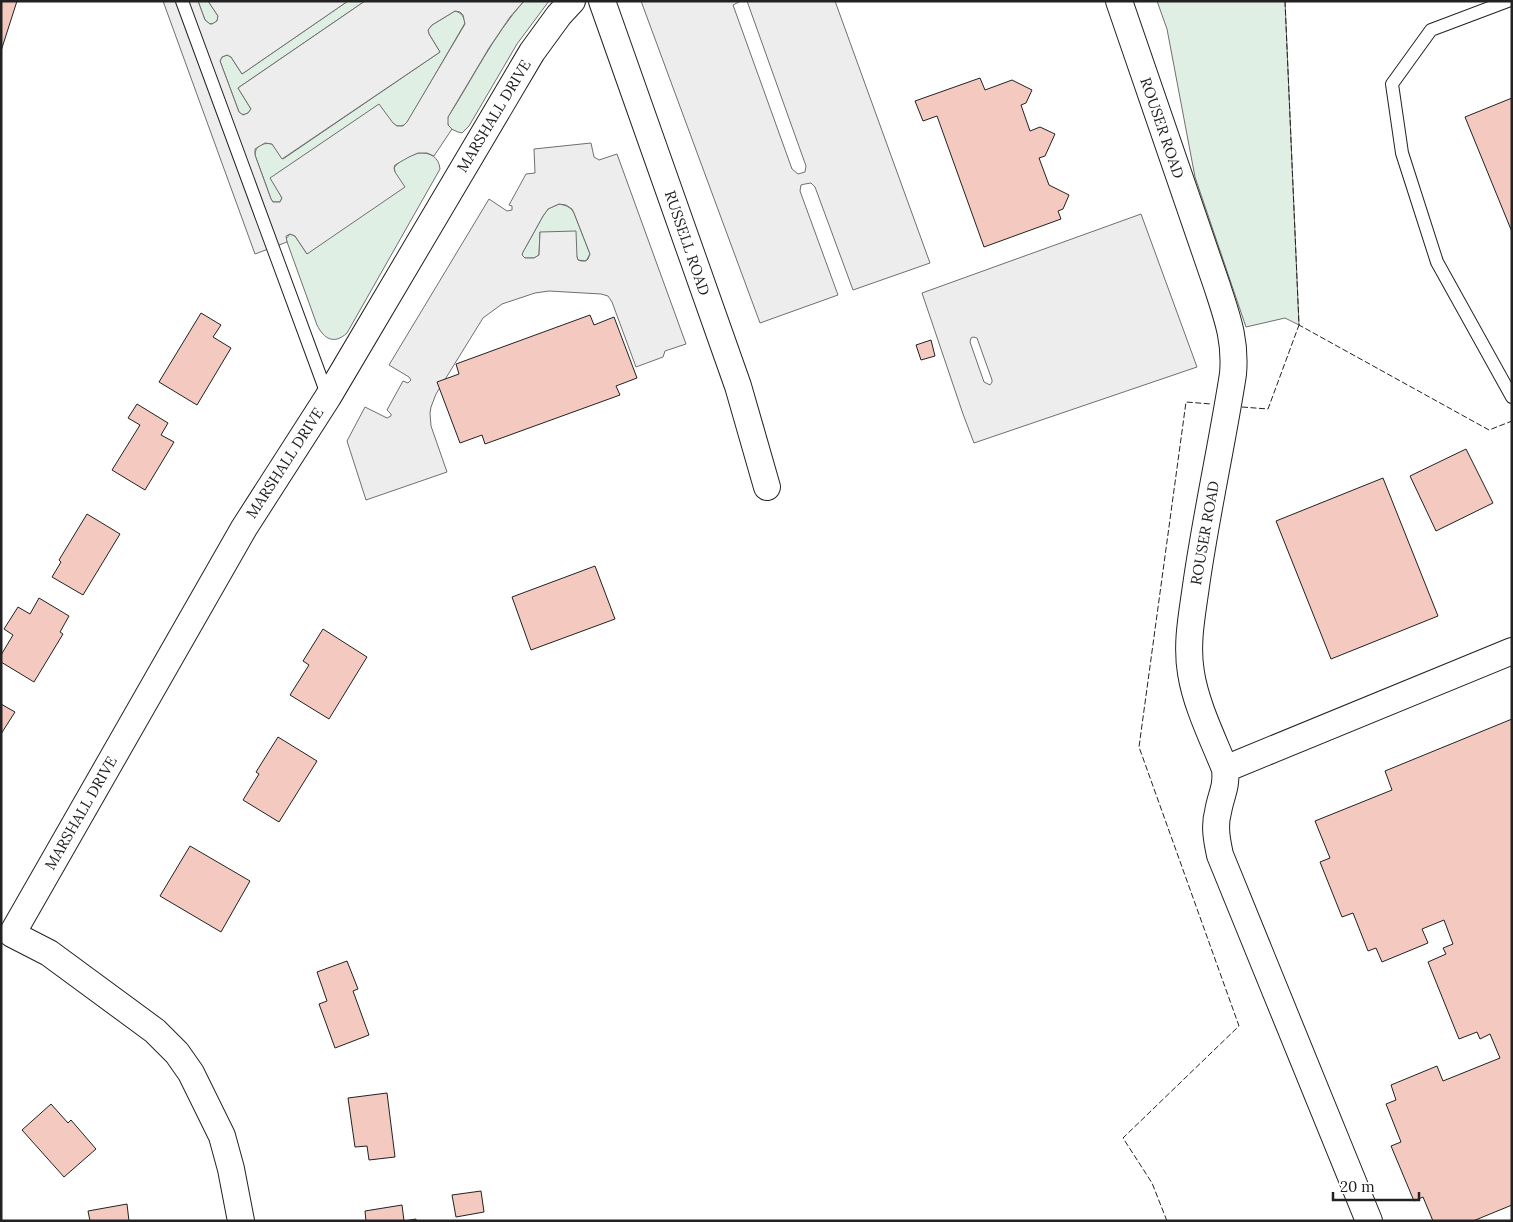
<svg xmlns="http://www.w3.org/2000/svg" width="1513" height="1222" font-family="Lora,serif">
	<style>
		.green { fill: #e0efe3; stroke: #6f6f6f }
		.parking { fill: #ededed; stroke: #6f6f6f; fill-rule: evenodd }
		.building { fill: #f3c9c0; stroke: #222 }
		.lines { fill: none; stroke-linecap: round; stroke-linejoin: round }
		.service-casing { stroke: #222; stroke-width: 14 }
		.minor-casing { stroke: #222; stroke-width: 28 }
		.service { stroke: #fff; stroke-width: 12 }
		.minor { stroke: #fff; stroke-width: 26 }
		.fence { stroke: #222; stroke-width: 1; stroke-dasharray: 6 2.5; stroke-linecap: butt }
		.labels { text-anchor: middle; stroke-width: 4; stroke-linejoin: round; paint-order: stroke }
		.street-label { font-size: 15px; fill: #222; stroke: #fff }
	</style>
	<rect width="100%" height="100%" fill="#fff"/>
	<path class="green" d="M 198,1 L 208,1 L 218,16 L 218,19 L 215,23 L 210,24 L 205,20 Z
		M 348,1 L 365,1 L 238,88 L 251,109 L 248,113 C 244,115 242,115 239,112 L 220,61 L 222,57 L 227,55 L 231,57 L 242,74 Z
		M 524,1 L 549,1 L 517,44 L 469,126 L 462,133 L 458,132 L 449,128 L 447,121 L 448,117 C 473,78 493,36 524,1 Z
		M 1157,1 L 1285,1 L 1299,325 L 1285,318 L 1246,327 L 1195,177 L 1167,29 Z
		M 455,11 C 462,13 464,17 465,23 L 407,123 C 394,134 386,113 379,105 L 271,178 L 282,198 L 280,202 L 273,202 L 271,199 L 255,155 C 255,146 263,142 272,144 L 283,159 L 440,52 L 429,34 L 428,30 L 432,25 Z
		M 418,153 C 430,152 439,157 440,169 L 347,333 C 334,345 324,339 317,325 L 286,239 L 290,234 L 295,236 L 307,254 L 395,172 L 394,168 C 399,160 410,156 418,153 Z
		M 559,204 C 565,205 571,207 574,213 L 590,254 L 586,261 L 578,260 L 576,254 L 540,232 L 539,255 L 534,258 L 525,258 L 522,255 L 523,252 L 543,216 L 548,209 Z"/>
	<path class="parking" d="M 163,1 L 198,1 L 205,20 L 210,24 L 212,24 L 217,21 L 218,16 L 208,1 L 348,1 L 242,74 L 231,57 L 227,55 L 222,57 L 220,61 L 239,112 L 243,115 L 248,113 L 251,109 L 238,88 L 365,1 L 524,1 L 510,17 L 489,48 L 448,117 L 448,125 L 452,129 L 434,156 L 427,153 L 418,153 L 409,157 L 395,165 L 394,168 L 395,172 L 405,187 L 307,254 L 295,236 L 290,234 L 286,236 L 287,242 L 255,254 ZM 455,11 L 460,12 L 463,15 L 465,24 L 407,122 L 403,126 L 397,126 L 393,123 L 379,104 L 270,178 L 282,198 L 280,202 L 273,202 L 271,199 L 255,155 L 255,149 L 258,147 L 265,143 L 272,144 L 282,159 L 440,52 L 429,34 L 428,30 L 432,25 Z
		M 641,1 L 741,1 L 733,5 L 792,169 L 798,174 L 805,172 L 806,166 L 747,1 L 835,1 L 930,263 L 853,290 L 815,187 L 811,183 L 805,184 L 801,185 L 800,191 L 838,295 L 760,323 Z
		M 591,143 L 594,157 L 599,160 L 617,154 L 686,344 L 665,351 L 663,357 L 636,367 L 612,302 L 608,296 L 601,294 L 549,291 L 535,293 L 502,304 L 483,318 L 436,394 L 431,407 L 430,413 L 431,426 L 447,472 L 366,500 L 347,441 L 365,407 L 387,418 L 391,416 L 391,414 L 387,410 L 403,381 L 408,383 L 411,380 L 409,377 L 389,365 L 489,199 L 507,211 L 512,210 L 512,206 L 509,205 L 526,174 L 535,173 L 534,149 ZM 559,204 L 566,205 L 572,209 L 574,213 L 590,254 L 588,259 L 586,261 L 581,261 L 578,260 L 577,257 L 576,231 L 540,232 L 539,255 L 534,258 L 525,258 L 522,255 L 523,252 L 543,216 L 548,209 Z
		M 1141,214 L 1197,367 L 974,443 L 963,414 L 922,293 ZM 973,337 L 977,338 L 992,380 L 992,382 L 990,385 L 984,382 L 970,342 L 971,338 Z"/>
	<path class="building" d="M 1,1 L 17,1 L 1,51 Z
		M 980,78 L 985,90 L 1012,80 L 1032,90 L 1026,103 L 1021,105 L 1030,131 L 1040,127 L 1055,134 L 1045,156 L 1039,158 L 1049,185 L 1069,195 L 1063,209 L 1058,211 L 1061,219 L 984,247 L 937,116 L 923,121 L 915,101 Z
		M 1512,98 L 1512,232 L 1465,117 Z
		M 201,313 L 221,325 L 213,337 L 231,348 L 197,405 L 159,382 Z
		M 590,315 L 594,325 L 614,317 L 637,378 L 616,386 L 620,395 L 485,444 L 482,435 L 460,443 L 437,382 L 459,374 L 456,364 Z
		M 931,340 L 935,356 L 921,360 L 916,345 Z
		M 137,404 L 168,423 L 161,435 L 174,442 L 145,490 L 112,470 L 140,425 L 128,418 Z
		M 1466,449 L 1493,503 L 1436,531 L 1410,476 Z
		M 1383,478 L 1438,616 L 1331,659 L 1276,521 Z
		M 87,514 L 120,534 L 83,595 L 52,577 L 61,562 L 59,560 Z
		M 595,566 L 615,619 L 531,650 L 512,597 Z
		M 39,598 L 69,616 L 60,632 L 63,634 L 34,682 L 1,662 L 1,655 L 13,635 L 4,629 L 18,607 L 30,614 Z
		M 323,629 L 367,657 L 329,719 L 290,695 L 309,665 L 303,661 Z
		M 1,704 L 15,712 L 1,734 Z
		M 1512,719 L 1512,1205 L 1473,1221 L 1433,1221 L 1423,1197 L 1414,1201 L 1391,1146 L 1401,1142 L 1386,1104 L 1396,1100 L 1391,1085 L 1437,1066 L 1443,1081 L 1500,1058 L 1490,1034 L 1480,1039 L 1477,1032 L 1459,1039 L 1428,962 L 1446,954 L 1443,948 L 1453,944 L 1444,920 L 1422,929 L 1428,943 L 1382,962 L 1376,948 L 1368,951 L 1353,913 L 1342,917 L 1320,862 L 1330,858 L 1315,821 L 1392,790 L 1385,771 Z
		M 278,737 L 317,761 L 279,822 L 243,800 L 259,774 L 256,772 Z
		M 190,846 L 250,881 L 221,932 L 160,896 Z
		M 347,961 L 358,989 L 353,991 L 369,1035 L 335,1048 L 319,1004 L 327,1001 L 317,972 Z
		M 387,1093 L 395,1157 L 369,1160 L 367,1146 L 355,1147 L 348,1098 Z
		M 51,1104 L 68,1123 L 71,1120 L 96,1149 L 64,1177 L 22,1130 Z
		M 481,1191 L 484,1212 L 456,1217 L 452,1195 Z
		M 127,1204 L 129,1221 L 90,1221 L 88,1211 Z
		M 402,1205 L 404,1221 L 416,1219 L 416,1221 L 366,1221 L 365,1211 Z"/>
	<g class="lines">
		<defs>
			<path id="service" d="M 182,1 L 328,397
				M 1508,1 L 1431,30 L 1392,84 L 1402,153 L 1437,262 L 1512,397"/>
			<path id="minor" d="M 602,1 L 738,386 L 767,487
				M 1119,1 L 1217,286 C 1227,317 1236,340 1233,374 C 1222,445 1206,515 1196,586 C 1192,615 1186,644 1191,673 C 1196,705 1213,739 1225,769 L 1512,651
				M 1225,769 C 1227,788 1221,794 1218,812 C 1214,826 1217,841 1220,855 L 1369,1221
				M 12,934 L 244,528 L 328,397 L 532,52 L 559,15 L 572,1
				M 12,934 L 49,953 L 155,1031 L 177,1053 L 191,1073 L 222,1136 L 231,1169 L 241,1221"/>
		</defs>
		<use href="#service" class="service-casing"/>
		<use href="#minor" class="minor-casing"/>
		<use href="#service" class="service"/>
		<use href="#minor" class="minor"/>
		<path class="fence" d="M 1285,1 L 1299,325 L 1489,430 L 1512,421
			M 1242,407 L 1268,409 L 1299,325
			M 1167,1221 L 1152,1183 L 1123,1138 L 1239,1026 L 1139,747 L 1186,402 L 1211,404"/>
	</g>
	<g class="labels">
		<g class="street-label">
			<text transform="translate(494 116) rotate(-59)" y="5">MARSHALL DRIVE</text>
			<text transform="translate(1162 128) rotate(71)" y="5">ROUSER ROAD</text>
			<text transform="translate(687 243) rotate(71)" y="5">RUSSELL ROAD</text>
			<text transform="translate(285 463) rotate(-57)" y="5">MARSHALL DRIVE</text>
			<text transform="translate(1205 533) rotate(-80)" y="5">ROUSER ROAD</text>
			<text transform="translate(81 813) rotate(-60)" y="5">MARSHALL DRIVE</text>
		</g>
	</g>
	<rect width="1513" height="1222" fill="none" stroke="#222222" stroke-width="5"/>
	<path d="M1333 1192v8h86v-8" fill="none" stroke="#222222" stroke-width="2.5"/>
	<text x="1340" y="1192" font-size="15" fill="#222222" stroke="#ffffff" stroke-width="4" paint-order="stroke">20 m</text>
</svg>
